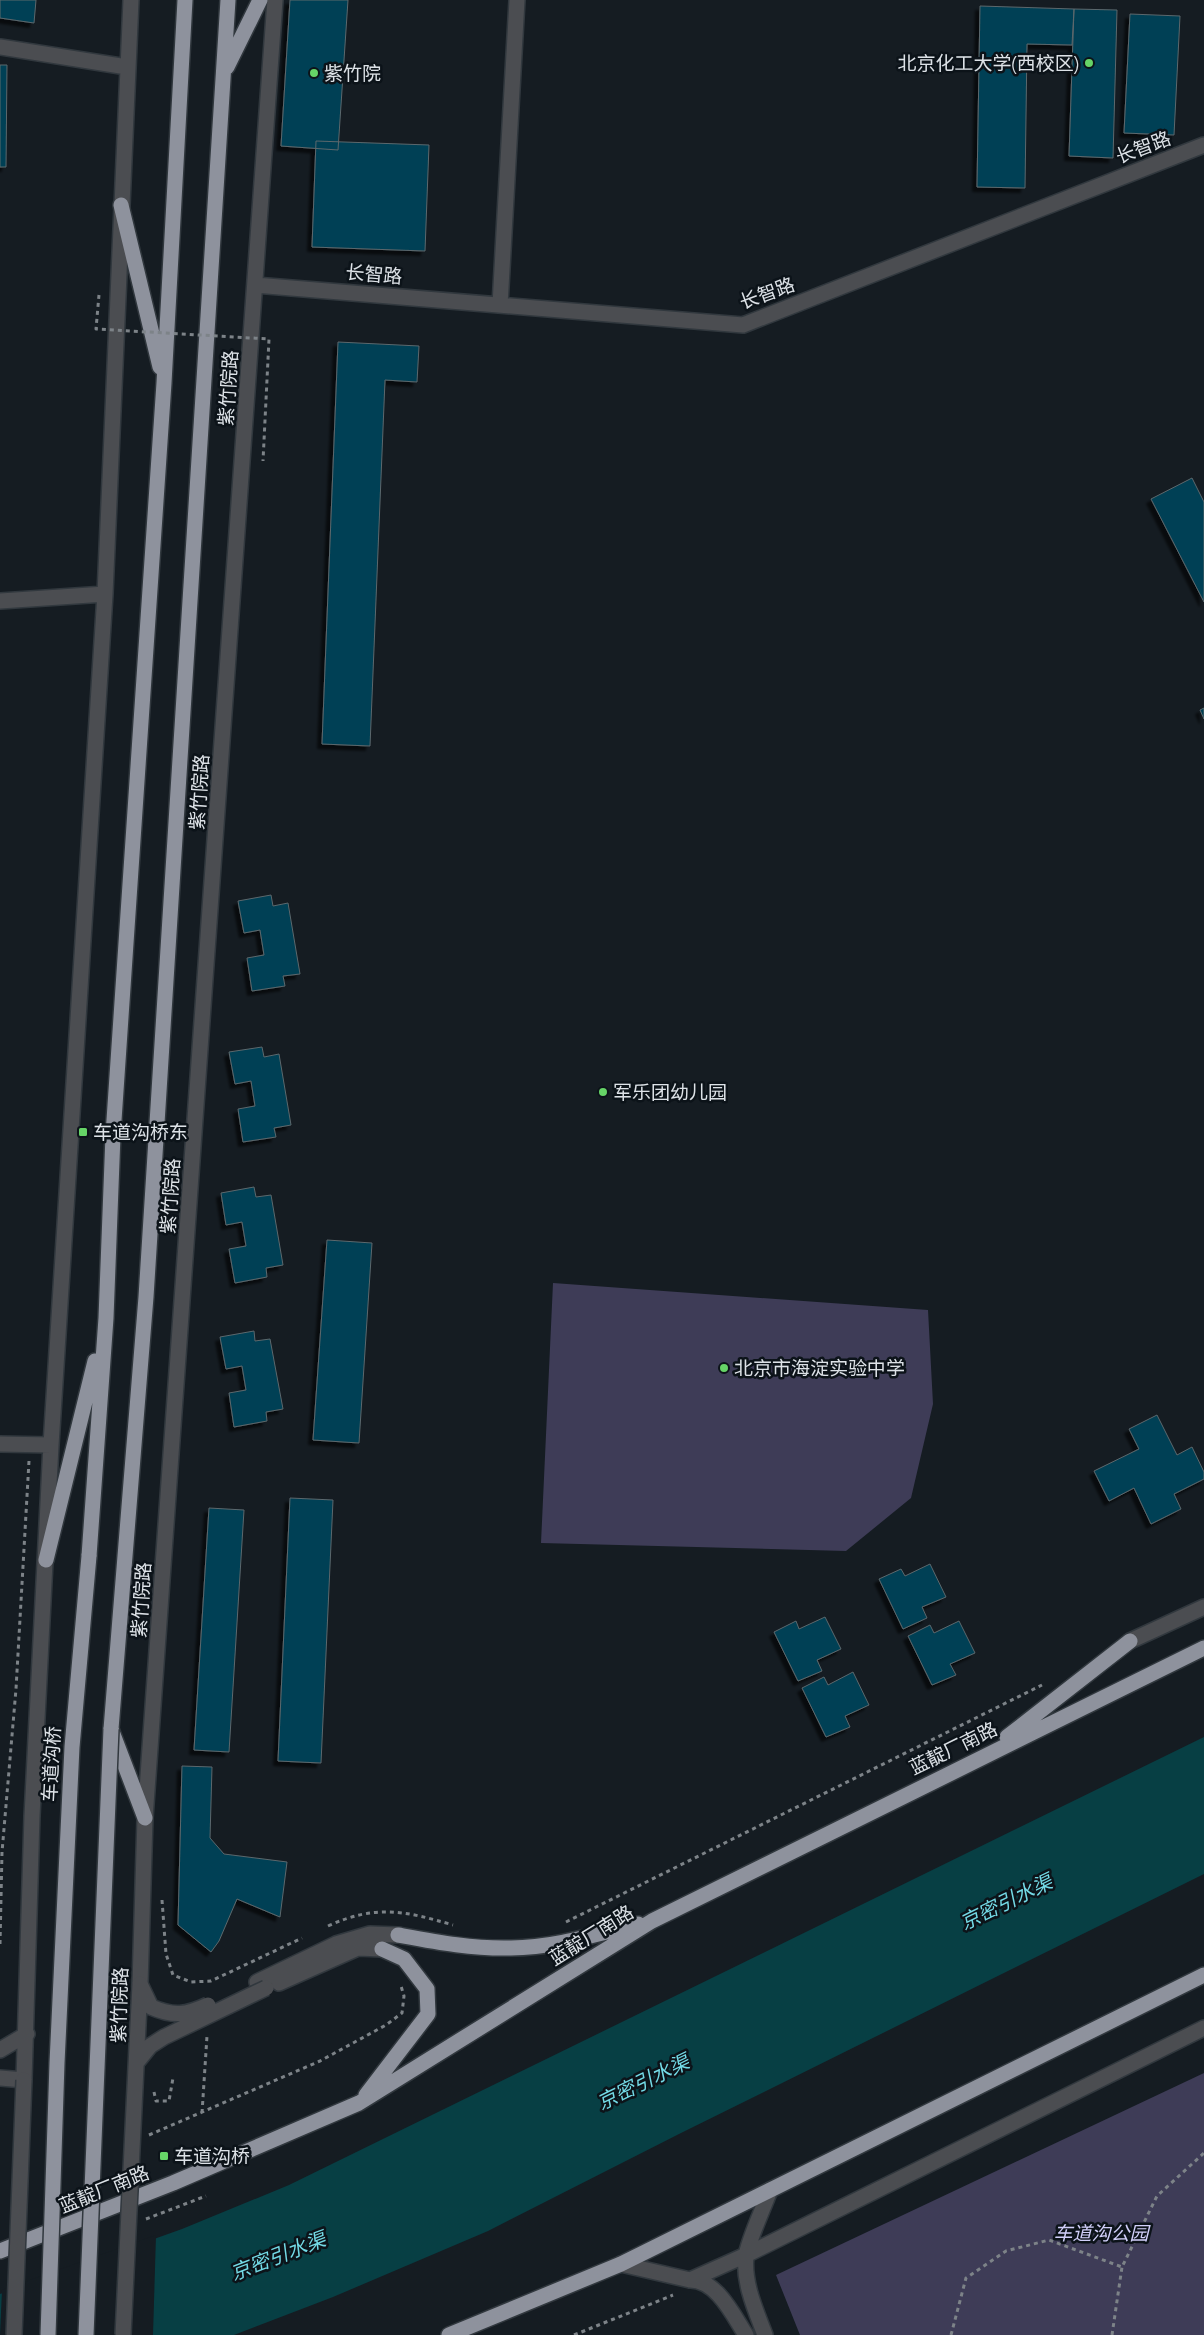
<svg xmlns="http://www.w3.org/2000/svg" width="1204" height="2335" font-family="'Zilla Slab','Noto Sans SC',serif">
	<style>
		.green { fill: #3e3c57 }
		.water { fill: #073f44 }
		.pier { fill: #151c22 }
		.building { fill: #004054; stroke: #5c686d; filter: url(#shadow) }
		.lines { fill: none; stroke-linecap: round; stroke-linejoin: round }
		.minor-casing { stroke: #31383e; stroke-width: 18 }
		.highway-casing { stroke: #31383e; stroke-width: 18 }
		.path { stroke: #7d8388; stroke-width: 3; stroke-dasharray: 4 4; stroke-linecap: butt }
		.minor { stroke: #4b4d51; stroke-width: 15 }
		.highway { stroke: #8e929d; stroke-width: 15 }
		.minor-bridge-casing { stroke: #31383e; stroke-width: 18; stroke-linecap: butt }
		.highway-bridge-casing { stroke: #31383e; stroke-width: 18; stroke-linecap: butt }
		.path-bridge { stroke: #7d8388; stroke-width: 3; stroke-dasharray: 4 4; stroke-linecap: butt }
		.minor-bridge { stroke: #4b4d51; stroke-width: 15 }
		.highway-bridge { stroke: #8e929d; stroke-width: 15 }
		.poi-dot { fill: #66d467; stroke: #0c1319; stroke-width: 2 }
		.labels { text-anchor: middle; stroke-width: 5; stroke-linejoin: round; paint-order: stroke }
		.poi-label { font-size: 19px; fill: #dde2e7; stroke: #0c1319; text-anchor: start }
		.street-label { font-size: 19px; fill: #dde2e7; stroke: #0c1319 }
		.park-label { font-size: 19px; font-style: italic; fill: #d1cff9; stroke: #0c1319 }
		.water-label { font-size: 20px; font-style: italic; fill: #73dae6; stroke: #0c1319 }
	</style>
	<defs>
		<filter id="shadow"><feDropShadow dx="-4.5" dy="4.5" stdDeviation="1" flood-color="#0009"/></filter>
	</defs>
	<rect width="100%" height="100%" fill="#151c22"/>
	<path class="green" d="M 553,1283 L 928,1310 L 933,1404 L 911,1498 L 846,1551 L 541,1543 Z
		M 1204,2073 L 1204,2335 L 800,2335 L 776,2275 Z"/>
	<path class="water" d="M 1204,1737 L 1204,1874 L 681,2133 L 488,2231 L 333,2297 L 234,2335 L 0,2335 L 0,2294 L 182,2229 L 289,2185 Z"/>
	<path class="pier" d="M 156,2235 L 153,2335 L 0,2335 L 2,2290 Z"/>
	<path class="building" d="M 0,0 L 36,0 L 34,23 L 0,18 Z
		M 290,0 L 348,0 L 338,150 L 281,146 Z
		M 980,6 L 1074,9 L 1072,45 L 1027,44 L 1025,188 L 977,187 Z
		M 1074,9 L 1117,10 L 1113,158 L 1069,156 Z
		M 1130,14 L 1180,16 L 1174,135 L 1124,133 Z
		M 0,65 L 7,65 L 6,167 L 0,167 Z
		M 316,141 L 429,145 L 425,251 L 312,247 Z
		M 338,342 L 419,346 L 417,382 L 385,380 L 370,746 L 322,744 Z
		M 1192,478 L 1204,502 L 1204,602 L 1151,499 Z
		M 1204,708 L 1204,719 L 1200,710 Z
		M 271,895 L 273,906 L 288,903 L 300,974 L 283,976 L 285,986 L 252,991 L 247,958 L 264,955 L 260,930 L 244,933 L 238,901 Z
		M 262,1047 L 264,1057 L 279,1054 L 291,1125 L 274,1128 L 276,1137 L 243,1142 L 238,1109 L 255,1106 L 251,1081 L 235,1084 L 229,1052 Z
		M 254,1187 L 256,1197 L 271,1195 L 283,1265 L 266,1268 L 267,1277 L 235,1283 L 229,1249 L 246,1246 L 242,1222 L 226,1225 L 221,1193 Z
		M 327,1240 L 372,1243 L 359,1443 L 313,1440 Z
		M 254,1331 L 255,1341 L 270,1339 L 283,1409 L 266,1412 L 267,1421 L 234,1427 L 229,1393 L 246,1390 L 242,1366 L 226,1369 L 220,1337 Z
		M 1157,1415 L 1177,1455 L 1192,1447 L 1204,1472 L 1204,1479 L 1174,1494 L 1181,1509 L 1151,1524 L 1134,1488 L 1109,1501 L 1094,1471 L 1139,1449 L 1129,1429 Z
		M 290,1498 L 333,1500 L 321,1763 L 278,1761 Z
		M 209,1508 L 244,1510 L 229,1752 L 194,1750 Z
		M 930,1564 L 946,1597 L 922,1607 L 927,1618 L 903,1629 L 879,1579 L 901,1569 L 905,1576 Z
		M 825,1617 L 841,1649 L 817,1660 L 822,1671 L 798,1681 L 774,1632 L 796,1621 L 799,1629 Z
		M 959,1621 L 975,1653 L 950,1664 L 956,1675 L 932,1685 L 908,1636 L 930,1625 L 934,1633 Z
		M 853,1672 L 869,1705 L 845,1716 L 850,1727 L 826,1737 L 802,1688 L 824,1677 L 828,1685 Z
		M 182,1766 L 212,1767 L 210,1838 L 224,1854 L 287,1862 L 280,1917 L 237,1899 L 219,1941 L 211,1952 L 178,1925 Z"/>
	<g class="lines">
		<defs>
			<path id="minor" d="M 0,47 L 127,67
				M 255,285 L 743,325 L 1204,145
				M 500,305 L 517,0
				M 0,601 L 105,594
				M 0,1444 L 51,1445
				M 1130,1641 L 1204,1607
				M 257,1982 L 336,1944 L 370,1934 L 398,1935
				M 279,1983 L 358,1948 L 382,1949
				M 140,1984 L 145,1818 L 275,0
				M 0,2050 L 27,2034
				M 0,2078 L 24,2080 L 32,1816 L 51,1445 L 105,594 L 131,0
				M 621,2264 L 690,2280 C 717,2280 733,2315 746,2335
				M 690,2280 L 746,2255 L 1204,2028
				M 765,2335 C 756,2311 743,2283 746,2256 C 748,2241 764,2207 770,2190"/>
			<path id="highway" d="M 227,67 L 260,0
				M 121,205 L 160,367
				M 89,1556 L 106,1318 L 113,1135 L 164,383 L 185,0
				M 46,1560 L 95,1361
				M 1007,1737 L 1130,1641
				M 145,1818 L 111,1729 L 146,1297 L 228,0
				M 398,1935 C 436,1942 472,1949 511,1948 C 554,1948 597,1934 638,1924
				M 366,2095 L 428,2014 L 427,1989 L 404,1959 L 382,1949
				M 0,2251 L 173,2183 L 359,2103 L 652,1921 L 1204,1648
				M 449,2335 L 621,2264 L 1204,1975"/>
		</defs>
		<use href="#minor" class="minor-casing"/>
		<use href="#highway" class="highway-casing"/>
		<path class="path" d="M 162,1900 L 166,1954 L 173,1975 L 191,1982 L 211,1981 L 302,1938
			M 566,1922 L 1042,1685
			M 328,1926 C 376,1904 405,1911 453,1925
			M 0,1944 L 2,1852 L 16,1689 L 29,1461
			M 154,2092 L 156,2101 L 169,2101 L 173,2078
			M 202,2113 L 207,2036
			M 149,2135 L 320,2061 L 386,2025 L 402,2013 L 404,1996 L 401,1986
			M 146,2219 L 206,2196
			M 574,2335 L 673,2295
			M 951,2335 L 966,2278 L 1006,2251 L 1049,2240 L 1122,2267 L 1157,2196 L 1204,2153
			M 1112,2335 L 1122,2267"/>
		<use href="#minor" class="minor"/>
		<use href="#highway" class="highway"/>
		<defs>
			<path id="minor-bridge" d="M 141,1986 L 151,2007 C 174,2017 186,2015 208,2005
				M 137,2062 L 150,2046 L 164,2037 L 266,1988
				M 14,2335 L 24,2080
				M 123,2335 L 140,1984"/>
			<path id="highway-bridge" d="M 48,2335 L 57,2063 L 72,1747 L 89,1556
				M 86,2335 L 111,1729"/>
		</defs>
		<use href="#minor-bridge" class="minor-bridge-casing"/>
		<use href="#highway-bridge" class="highway-bridge-casing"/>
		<path class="path-bridge" d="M 99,295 L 96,329 L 269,339 L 263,461"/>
		<use href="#minor-bridge" class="minor-bridge"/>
		<use href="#highway-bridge" class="highway-bridge"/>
	</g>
	<g class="poi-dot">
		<circle cx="1089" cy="63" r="5"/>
		<circle cx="314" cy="73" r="5"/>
		<circle cx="603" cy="1092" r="5"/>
		<rect x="78" y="1127" width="10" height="10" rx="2.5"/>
		<circle cx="724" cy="1368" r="5"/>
		<rect x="159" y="2151" width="10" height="10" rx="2.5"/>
	</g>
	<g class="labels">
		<g class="poi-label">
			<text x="1079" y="70" text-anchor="end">北京化工大学(西校区)</text>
			<text x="324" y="80">紫竹院</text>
			<text x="613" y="1099">军乐团幼儿园</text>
			<text x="93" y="1139">车道沟桥东</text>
			<text x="734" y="1375">北京市海淀实验中学</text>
			<text x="174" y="2163">车道沟桥</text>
		</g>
		<g class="street-label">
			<text transform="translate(1143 147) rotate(-21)" y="7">长智路</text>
			<text transform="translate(374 274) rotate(5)" y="7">长智路</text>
			<text transform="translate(767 293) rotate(-20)" y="7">长智路</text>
			<text transform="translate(228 388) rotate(-86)" y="7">紫竹院路</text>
			<text transform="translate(199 792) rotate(-86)" y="7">紫竹院路</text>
			<text transform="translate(170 1196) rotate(-86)" y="7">紫竹院路</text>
			<text transform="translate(141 1600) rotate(-86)" y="7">紫竹院路</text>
			<text transform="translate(953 1748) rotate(-26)" y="7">蓝靛厂南路</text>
			<text transform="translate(51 1764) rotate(-87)" y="7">车道沟桥</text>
			<text transform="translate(591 1935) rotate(-32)" y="7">蓝靛厂南路</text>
			<text transform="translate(119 2005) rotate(-88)" y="7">紫竹院路</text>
			<text transform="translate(104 2189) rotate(-22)" y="7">蓝靛厂南路</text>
		</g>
		<g class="park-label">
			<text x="1101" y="2240">车道沟公园</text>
		</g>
		<g class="water-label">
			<text transform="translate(1006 1902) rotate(-26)" y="7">京密引水渠</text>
			<text transform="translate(643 2082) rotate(-26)" y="7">京密引水渠</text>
			<text transform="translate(278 2256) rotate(-21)" y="7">京密引水渠</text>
		</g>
	</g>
</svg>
